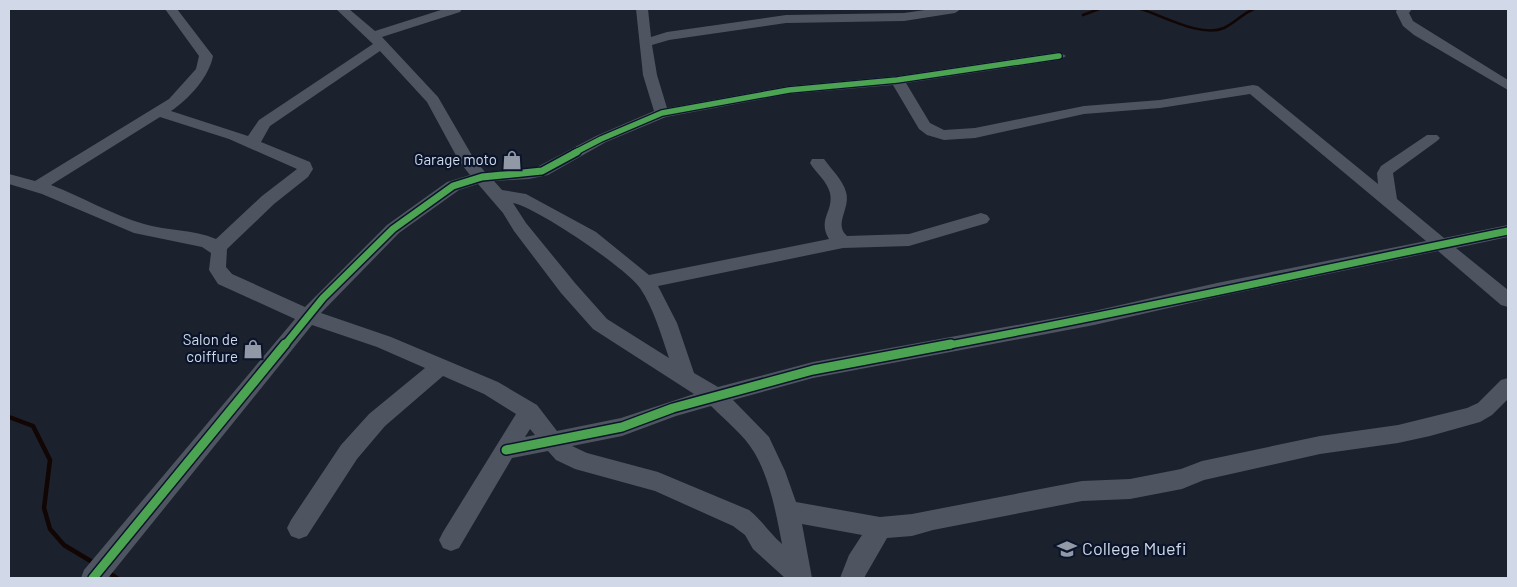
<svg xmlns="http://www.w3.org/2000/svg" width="1517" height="587" font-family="Barlow,sans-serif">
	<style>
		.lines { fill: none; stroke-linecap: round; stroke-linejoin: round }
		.stream-far1 { stroke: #120604; stroke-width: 2.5 }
		.stream { stroke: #120604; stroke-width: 4.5 }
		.minor { fill: #4f5560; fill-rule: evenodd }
		.cycleway-far2-casing { stroke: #0a152b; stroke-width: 8 }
		.cycleway-far1-casing { stroke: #0a152b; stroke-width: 10 }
		.cycleway-casing { stroke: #0a152b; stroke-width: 12 }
		.cycleway-far2 { stroke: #4ca352; stroke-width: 5.5 }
		.cycleway-far1 { stroke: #4ca352; stroke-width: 7 }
		.cycleway { stroke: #4ca352; stroke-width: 9 }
		.labels { text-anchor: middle; stroke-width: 4.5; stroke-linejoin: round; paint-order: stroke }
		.poi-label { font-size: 15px; fill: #d1d9e9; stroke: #0a152b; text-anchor: end }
		.near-poi-label { font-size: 18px; fill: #d1d9e9; stroke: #0a152b; text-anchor: start }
	</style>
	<rect width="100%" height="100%" fill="#1b212d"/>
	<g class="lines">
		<path class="stream-far1" d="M 1141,9 C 1163,16 1202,38 1224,28 C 1235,23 1243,13 1254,9
			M 1083,15 L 1099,9"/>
		<path class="stream" d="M 9,417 L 33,426 L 50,460 L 44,508 L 50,529 L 64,545 L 94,563
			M 108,572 L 117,578"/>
		<path class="minor" d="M 165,9 L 177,9 L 213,56 C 209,77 189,99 171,111 L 248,136 L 259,120 L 373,44 L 336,9 L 349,9 L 375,31 L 444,9 L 462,9 L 460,12 L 382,37 L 438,97 L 474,159 L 485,172 L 537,167 L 596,136 L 654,111 L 643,75 L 636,9 L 648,9 L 651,37 L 667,32 L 786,15 L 904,13 L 932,9 L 961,9 L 955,13 L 904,21 L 786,23 L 669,40 L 652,45 L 657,75 L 667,108 L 789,86 L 897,76 L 1059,52 L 1066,56 L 1059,60 L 906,83 L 930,123 L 944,130 L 975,128 L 1084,106 L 1160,100 L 1253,85 L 1258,86 L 1378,184 L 1377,173 L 1381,166 L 1427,135 L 1437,135 L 1440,138 L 1437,141 L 1393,173 L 1397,199 L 1444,238 L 1508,225 L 1508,237 L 1456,248 L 1508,290 L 1508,307 L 1501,305 L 1438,251 L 1217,297 L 1094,325 L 813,378 L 733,400 L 769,437 L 785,471 L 796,502 L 880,517 L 912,514 L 1082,481 L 1130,479 L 1181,469 L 1202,461 L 1320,436 L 1398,425 L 1467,408 L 1478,403 L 1501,380 L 1508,378 L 1508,399 L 1492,415 L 1480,422 L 1430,436 L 1398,443 L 1320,454 L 1204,480 L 1182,489 L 1130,499 L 1082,501 L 933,530 L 912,536 L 887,538 L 864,578 L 840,578 L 849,555 L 862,535 L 802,524 L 812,578 L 785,578 L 753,549 L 745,535 L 733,526 L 655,491 L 575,469 L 556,460 L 548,451 L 512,458 L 459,548 L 451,551 L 443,548 L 439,540 L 443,532 L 516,414 L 484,394 L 443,376 L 385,426 L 357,459 L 307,536 L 299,539 L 291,536 L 287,528 L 291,520 L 341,445 L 369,414 L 425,368 L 377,347 L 312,325 L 108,578 L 81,578 L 84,570 L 295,319 L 218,284 L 209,270 L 211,253 L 202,247 L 134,233 L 42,194 L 9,184 L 9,174 L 35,181 L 169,99 L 196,69 L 199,56 ZM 380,51 L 427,102 L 459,161 L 470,175 L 447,182 L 387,225 L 305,307 L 232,274 L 226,267 L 227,249 L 274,204 L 308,177 L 313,169 L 310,162 L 261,142 L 270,126 ZM 893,85 L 919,129 L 927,135 L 944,140 L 975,138 L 1084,114 L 1160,108 L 1250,94 L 1426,241 L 1217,283 L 1094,311 L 813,362 L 718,387 L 694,373 L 677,323 L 658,286 L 843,248 L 909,246 L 987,223 L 990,219 L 987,215 L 981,213 L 909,234 L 847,236 C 833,224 851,208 846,192 C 843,180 831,169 824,159 L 812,159 L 810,163 C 816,173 827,181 830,193 C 834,212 817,219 829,239 L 649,275 L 596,232 L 526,194 L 502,190 L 494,181 L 529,179 L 548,175 L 606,142 L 666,117 L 789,94 ZM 160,117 L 229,139 L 297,169 L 262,196 L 216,239 C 193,229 168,231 144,224 C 112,215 83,197 51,185 ZM 478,184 L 503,213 L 514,231 L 561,293 L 593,329 L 694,394 L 621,418 L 557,431 L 537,405 L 498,382 L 391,337 L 321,313 L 399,233 L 459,190 ZM 513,203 C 536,207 626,268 640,288 C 654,309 661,335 669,358 L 607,319 L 575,283 L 526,223 ZM 711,406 C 725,420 744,435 754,452 C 770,479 776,513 782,544 C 769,533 762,520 749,510 L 658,472 L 587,453 L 572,446 L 622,436 L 676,416 ZM 530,429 L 535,435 L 525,437 Z
			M 1397,9 L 1412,9 L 1409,13 L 1413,21 L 1508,80 L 1508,90 L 1414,35 L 1403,26 L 1396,12 Z"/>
		<defs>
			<path id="cycleway-far2" d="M 574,153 L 601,139 L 662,113 L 789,90 L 897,80 L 1059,56"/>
			<path id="cycleway-far1" d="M 284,346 L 323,298 L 393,229 L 453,186 L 482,177 L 542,171 L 577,152
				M 944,346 C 1133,311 1320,269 1508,231"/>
			<path id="cycleway" d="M 506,450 L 622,427 L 673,408 L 813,370 L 951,344
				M 93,578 L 285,344"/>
		</defs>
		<use href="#cycleway-far2" class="cycleway-far2-casing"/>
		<use href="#cycleway-far1" class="cycleway-far1-casing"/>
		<use href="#cycleway" class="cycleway-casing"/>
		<use href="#cycleway-far2" class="cycleway-far2"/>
		<use href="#cycleway-far1" class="cycleway-far1"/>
		<use href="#cycleway" class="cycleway"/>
	</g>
	<defs>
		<symbol id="shop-bare" viewBox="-9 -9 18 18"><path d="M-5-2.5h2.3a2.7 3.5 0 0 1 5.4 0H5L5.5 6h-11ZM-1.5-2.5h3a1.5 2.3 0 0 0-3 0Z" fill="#9199a7" stroke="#0a152b" stroke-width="2.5" paint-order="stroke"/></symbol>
		<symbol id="university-bare" viewBox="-9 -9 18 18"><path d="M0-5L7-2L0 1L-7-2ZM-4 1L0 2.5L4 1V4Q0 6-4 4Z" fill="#9199a7" stroke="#0a152b" stroke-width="2.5" paint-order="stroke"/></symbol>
	</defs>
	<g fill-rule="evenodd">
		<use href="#shop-bare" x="498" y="146" width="28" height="28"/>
		<use href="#shop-bare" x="239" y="335" width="28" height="28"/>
		<use href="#university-bare" x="1053" y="535" width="28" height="28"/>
	</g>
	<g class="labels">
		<g class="poi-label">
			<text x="497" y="165">Garage moto</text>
			<text x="238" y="345">Salon de<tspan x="238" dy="17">coiffure</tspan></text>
		</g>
		<g class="near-poi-label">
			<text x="1082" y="555">College Muefi</text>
		</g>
	</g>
	<rect width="1517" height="587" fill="none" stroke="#d1d9e9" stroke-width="20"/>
</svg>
